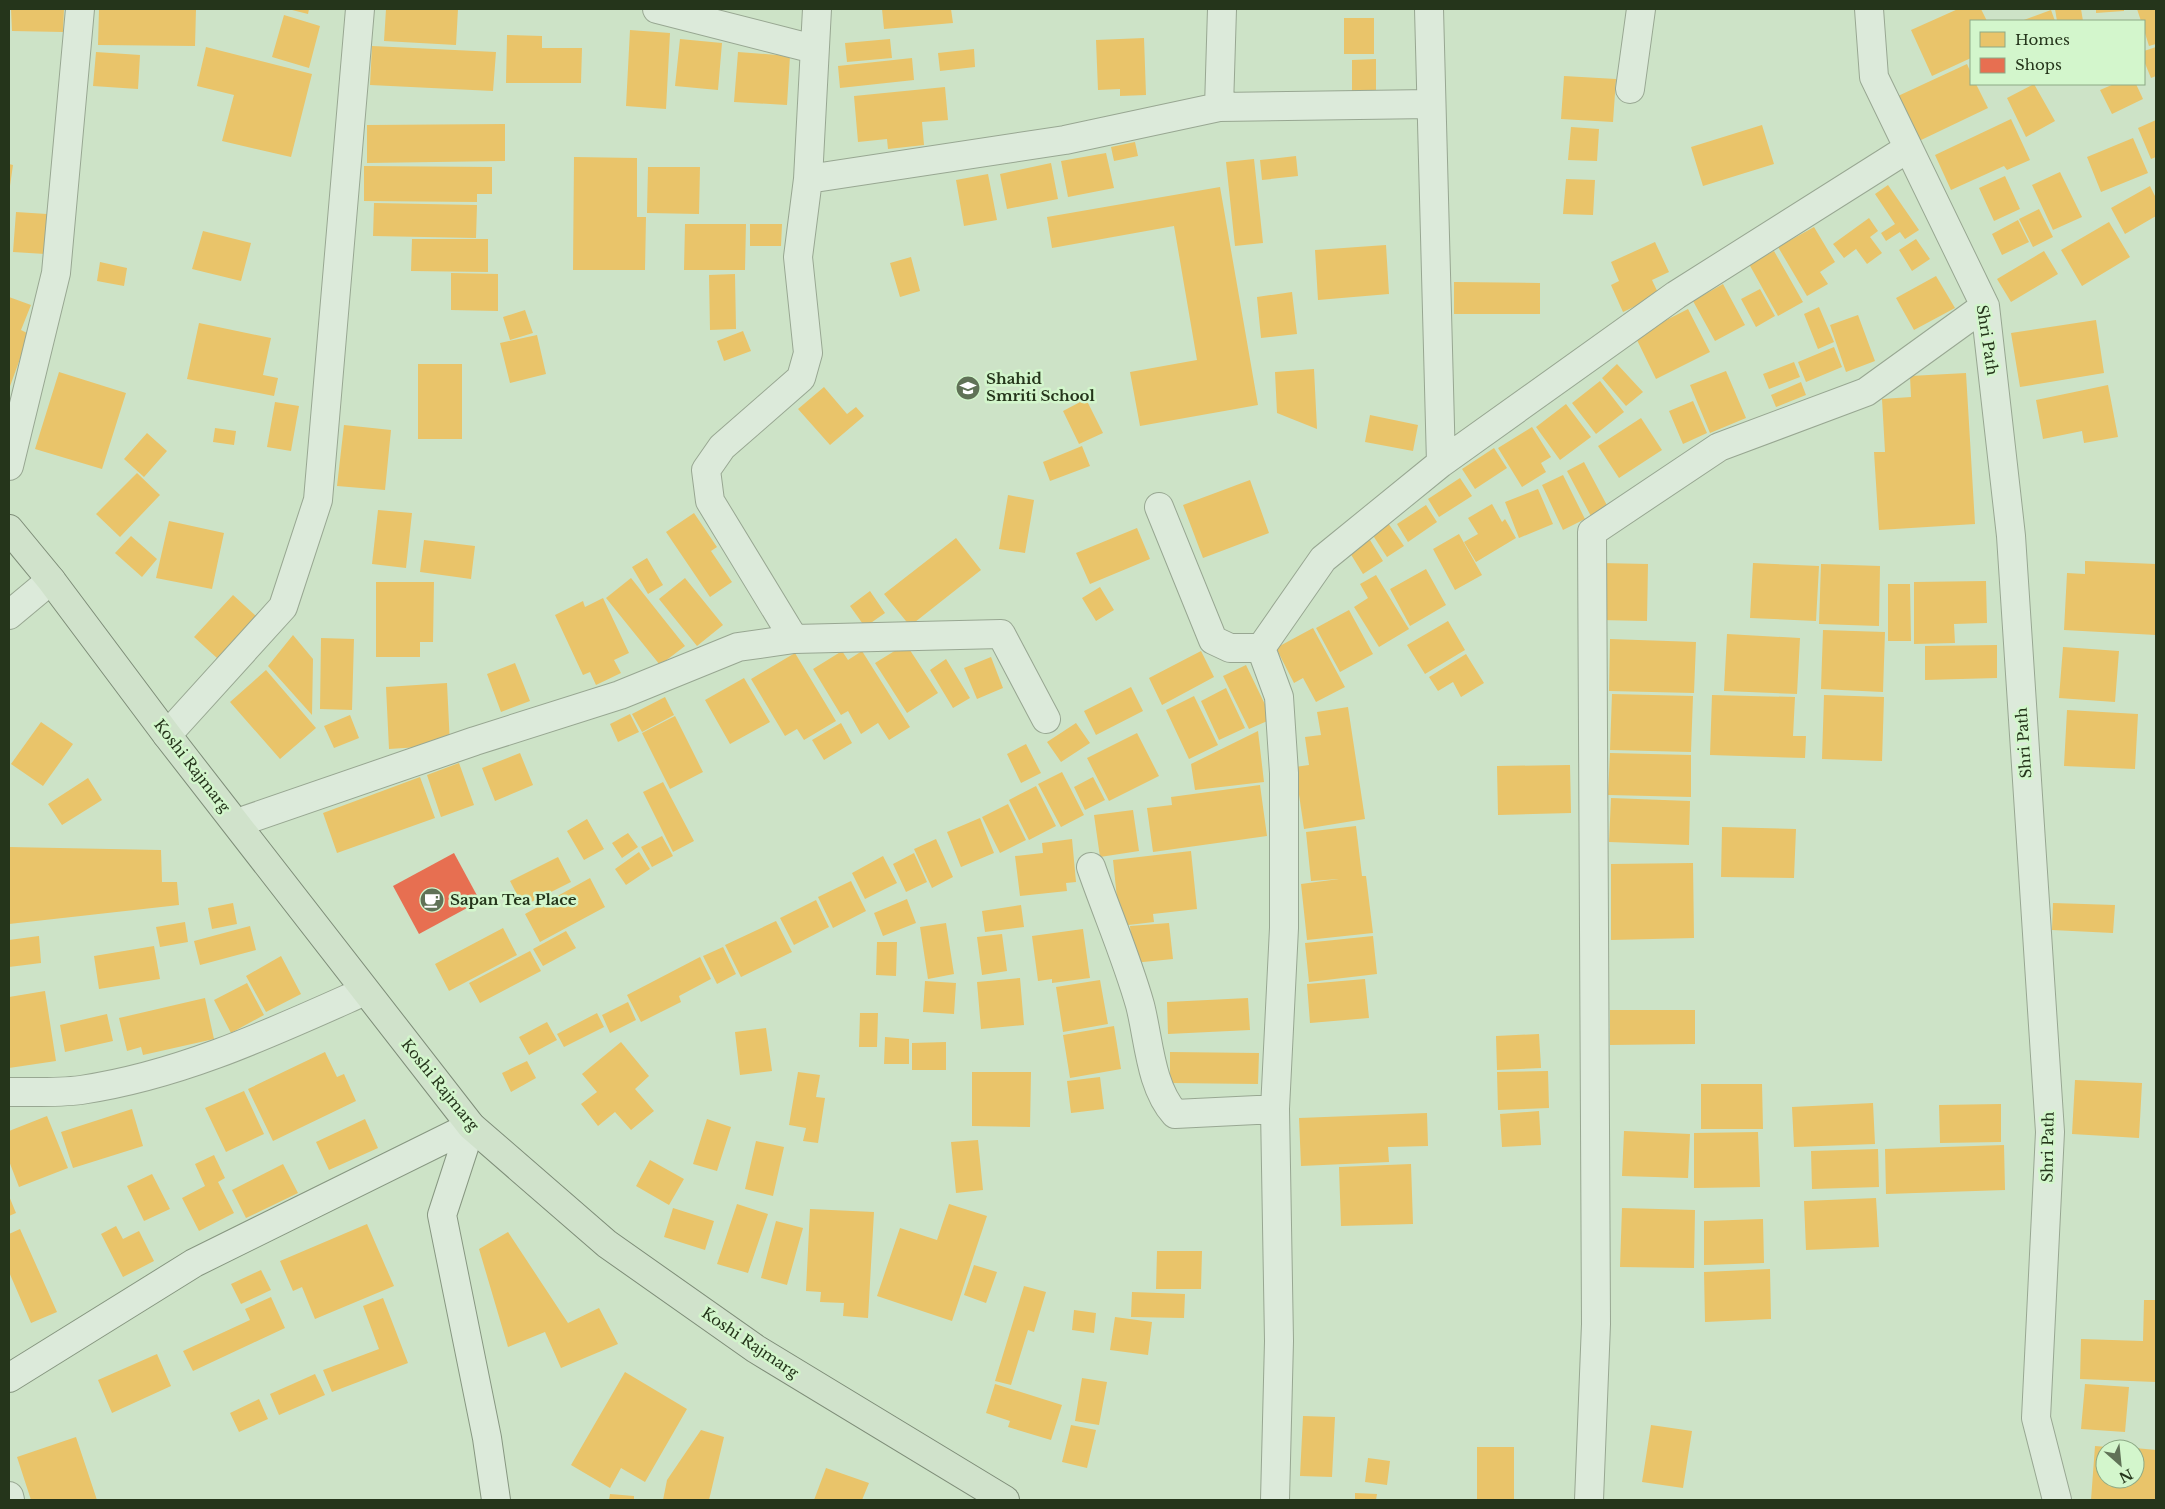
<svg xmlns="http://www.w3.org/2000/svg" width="2165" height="1509" font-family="'Libre Baskerville',serif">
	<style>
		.homes { fill: #e9c46a }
		.shops { fill: #e76f51 }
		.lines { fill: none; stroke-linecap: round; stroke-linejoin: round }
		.street-casing { stroke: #98a792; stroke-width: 30 }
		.secondary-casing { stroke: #879781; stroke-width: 30 }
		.primary-casing { stroke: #7e8d78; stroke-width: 30 }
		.street { stroke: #dceada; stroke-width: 28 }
		.secondary { stroke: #dceada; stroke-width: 28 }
		.primary { stroke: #d0e2cb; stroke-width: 28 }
		.labels { text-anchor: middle; stroke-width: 5; stroke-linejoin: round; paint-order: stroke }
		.street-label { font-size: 15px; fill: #25351b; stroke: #d3f6cc }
		.poi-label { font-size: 15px; font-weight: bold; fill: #25351b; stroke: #d3f6cc; text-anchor: start }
	</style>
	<rect width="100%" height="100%" fill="#cde3c7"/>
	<path class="homes" d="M 11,9 L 64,9 L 63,32 L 12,31 Z
		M 99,9 L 196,9 L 195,46 L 98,45 Z
		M 288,9 L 309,9 L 308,14 Z
		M 386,9 L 458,9 L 456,45 L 384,41 Z
		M 882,9 L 951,9 L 953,23 L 884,29 Z
		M 1958,9 L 1981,9 L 1987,21 L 1971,21 L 1971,58 L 1932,76 L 1911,30 Z
		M 2055,9 L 2081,9 L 2083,21 L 2057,21 Z
		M 2096,9 L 2124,9 L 2124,11 L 2096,13 Z
		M 2137,9 L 2156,9 L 2156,44 L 2149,46 L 2144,30 L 2144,21 L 2141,21 Z
		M 2051,10 L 2055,21 L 2021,21 Z
		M 284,15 L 320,26 L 309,68 L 272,57 Z
		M 1344,18 L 1374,18 L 1374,54 L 1344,54 Z
		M 630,30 L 670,33 L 666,109 L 626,106 Z
		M 507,35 L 542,36 L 542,48 L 582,48 L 581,83 L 506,83 Z
		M 1144,38 L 1146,95 L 1120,96 L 1120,89 L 1098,90 L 1096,40 Z
		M 680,39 L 722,43 L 718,90 L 675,86 Z
		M 890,39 L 892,58 L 847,62 L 845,43 Z
		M 372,46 L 496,52 L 493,91 L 370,85 Z
		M 206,47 L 312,74 L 291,157 L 222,141 L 234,95 L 197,86 Z
		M 2156,47 L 2156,76 L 2151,78 L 2144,61 L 2144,51 Z
		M 974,49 L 975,67 L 940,71 L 938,53 Z
		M 96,52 L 140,55 L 138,89 L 93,86 Z
		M 738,52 L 790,56 L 787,105 L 734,102 Z
		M 912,58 L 914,80 L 840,88 L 838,66 Z
		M 1376,59 L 1376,91 L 1352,91 L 1352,60 Z
		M 1967,64 L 1971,73 L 1971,84 L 1976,84 L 1988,108 L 1919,141 L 1898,96 Z
		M 1564,76 L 1616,79 L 1613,122 L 1561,119 Z
		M 2034,84 L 2055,121 L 2026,137 L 2007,98 Z
		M 2114,84 L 2136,84 L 2143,99 L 2112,114 L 2100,90 Z
		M 945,87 L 948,120 L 922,122 L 924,145 L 888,149 L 887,139 L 858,142 L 854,96 Z
		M 2011,119 L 2030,160 L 2007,170 L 2004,166 L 1951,190 L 1935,155 Z
		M 2156,120 L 2156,157 L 2151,159 L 2138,128 Z
		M 505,124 L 505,161 L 367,163 L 367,125 Z
		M 1762,125 L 1774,164 L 1703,186 L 1691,147 Z
		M 1571,127 L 1599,129 L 1597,161 L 1568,160 Z
		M 2133,138 L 2148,173 L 2101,192 L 2087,157 Z
		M 1135,142 L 1138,156 L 1114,161 L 1111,147 Z
		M 1106,153 L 1114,188 L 1068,197 L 1061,161 Z
		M 1296,156 L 1298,176 L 1262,180 L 1260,160 Z
		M 574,157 L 637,158 L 637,217 L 646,217 L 645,270 L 573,270 Z
		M 1254,159 L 1263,243 L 1235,246 L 1226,162 Z
		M 1051,163 L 1058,199 L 1007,209 L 1000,174 Z
		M 9,164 L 13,165 L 10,186 L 9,186 Z
		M 364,166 L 492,167 L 492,194 L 477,194 L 477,202 L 364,201 Z
		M 648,167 L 700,167 L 699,214 L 647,213 Z
		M 2060,172 L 2082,217 L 2053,230 L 2032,185 Z
		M 988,174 L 997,220 L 964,226 L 956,180 Z
		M 2005,176 L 2020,209 L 1994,221 L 1979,188 Z
		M 1566,179 L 1595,180 L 1593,215 L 1563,214 Z
		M 1888,185 L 1919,230 L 1905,239 L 1900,232 L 1886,241 L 1881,233 L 1895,224 L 1875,194 Z
		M 2150,186 L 2156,198 L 2156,216 L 2125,234 L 2111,208 Z
		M 1220,187 L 1258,405 L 1140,426 L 1130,372 L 1197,360 L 1174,226 L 1052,248 L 1047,217 Z
		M 374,203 L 477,205 L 476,238 L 373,236 Z
		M 2039,209 L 2053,237 L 2033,247 L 2019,219 Z
		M 16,212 L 47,214 L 45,254 L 13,252 Z
		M 1869,218 L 1878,231 L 1870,237 L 1882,253 L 1867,264 L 1856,249 L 1844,258 L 1833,244 Z
		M 2018,220 L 2029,242 L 2002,255 L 1992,234 Z
		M 2109,222 L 2130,257 L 2082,286 L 2061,250 Z
		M 685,224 L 746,224 L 745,270 L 684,270 Z
		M 750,224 L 782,224 L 781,246 L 750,246 Z
		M 1814,227 L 1835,262 L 1820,272 L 1828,284 L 1807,296 L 1778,247 Z
		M 203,231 L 251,243 L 241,281 L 192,269 Z
		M 412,239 L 488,239 L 488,272 L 411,271 Z
		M 1916,239 L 1930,259 L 1912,271 L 1899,250 Z
		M 1655,242 L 1669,272 L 1652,280 L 1659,295 L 1623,312 L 1611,285 L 1619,281 L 1611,262 Z
		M 1386,245 L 1389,294 L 1318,300 L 1315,250 Z
		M 1774,251 L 1803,302 L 1778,316 L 1749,264 Z
		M 2044,251 L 2058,274 L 2011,302 L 1997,279 Z
		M 911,257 L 920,291 L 900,297 L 890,263 Z
		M 100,262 L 127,268 L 124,286 L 97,281 Z
		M 451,273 L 498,274 L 498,311 L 451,310 Z
		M 735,274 L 736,329 L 710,330 L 709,275 Z
		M 1936,276 L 1955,308 L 1914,330 L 1896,298 Z
		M 1454,282 L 1540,283 L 1540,314 L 1454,314 Z
		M 1723,284 L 1745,325 L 1715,341 L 1693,301 Z
		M 1760,289 L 1775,316 L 1756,327 L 1741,299 Z
		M 1292,292 L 1297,334 L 1261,338 L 1257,297 Z
		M 9,297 L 31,305 L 21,330 L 29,334 L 9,389 Z
		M 1819,307 L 1834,342 L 1818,349 L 1804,314 Z
		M 1688,309 L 1710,352 L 1656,379 L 1635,336 Z
		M 525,310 L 533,333 L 510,340 L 503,317 Z
		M 1858,315 L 1875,361 L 1846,372 L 1830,325 Z
		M 2096,320 L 2104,373 L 2020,387 L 2011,333 Z
		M 199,323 L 271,338 L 263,375 L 278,378 L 274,396 L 187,379 Z
		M 743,331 L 751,351 L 724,361 L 717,341 Z
		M 537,335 L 546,374 L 510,383 L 500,343 Z
		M 1834,347 L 1842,367 L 1806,382 L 1798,362 Z
		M 1794,362 L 1800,377 L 1769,389 L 1763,374 Z
		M 418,364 L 462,364 L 462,439 L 418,439 Z
		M 1617,364 L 1643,392 L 1626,406 L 1602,378 Z
		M 1314,369 L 1317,429 L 1277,413 L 1275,372 Z
		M 1726,371 L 1746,418 L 1710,433 L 1690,385 Z
		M 59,372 L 126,393 L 102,469 L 35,449 Z
		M 1966,373 L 1975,524 L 1879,530 L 1874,452 L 1885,452 L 1882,399 L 1911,397 L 1910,376 Z
		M 1600,381 L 1624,412 L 1596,434 L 1572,403 Z
		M 1801,382 L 1806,395 L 1776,407 L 1771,395 Z
		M 2108,385 L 2118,437 L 2084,443 L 2082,431 L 2043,439 L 2036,400 Z
		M 824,387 L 847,414 L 856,407 L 864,416 L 830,445 L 798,409 Z
		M 1086,399 L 1103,433 L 1079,444 L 1063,411 Z
		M 1693,401 L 1707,433 L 1683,444 L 1669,411 Z
		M 275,402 L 299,406 L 291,451 L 267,447 Z
		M 1566,404 L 1591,437 L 1560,460 L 1536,427 Z
		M 1370,415 L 1418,425 L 1413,451 L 1365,442 Z
		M 1641,418 L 1662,450 L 1619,478 L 1598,446 Z
		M 344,425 L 391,430 L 385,490 L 337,486 Z
		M 1532,427 L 1551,457 L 1541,463 L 1546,472 L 1522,487 L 1498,448 Z
		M 215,428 L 236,431 L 234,445 L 213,442 Z
		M 147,433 L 167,451 L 144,477 L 124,459 Z
		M 1082,446 L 1090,466 L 1050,481 L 1043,462 Z
		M 1494,448 L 1507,468 L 1475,489 L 1462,469 Z
		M 1584,462 L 1610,511 L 1593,520 L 1567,471 Z
		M 137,473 L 160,495 L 120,537 L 96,514 Z
		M 1563,475 L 1585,519 L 1563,530 L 1542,485 Z
		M 1460,478 L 1472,496 L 1439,517 L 1428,499 Z
		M 1250,480 L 1269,533 L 1203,558 L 1183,505 Z
		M 1538,489 L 1553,524 L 1519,538 L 1505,502 Z
		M 1008,495 L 1034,500 L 1025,553 L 999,549 Z
		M 1492,504 L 1502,522 L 1505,519 L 1516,538 L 1476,562 L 1464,542 L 1478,534 L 1468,518 Z
		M 1426,505 L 1437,522 L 1408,542 L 1397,524 Z
		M 378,510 L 412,513 L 406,568 L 372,564 Z
		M 694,513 L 717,547 L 711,551 L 732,582 L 710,597 L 666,532 Z
		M 169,521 L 224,533 L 212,589 L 156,578 Z
		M 1388,523 L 1404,546 L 1387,557 L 1372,534 Z
		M 1137,528 L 1150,559 L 1090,584 L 1076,553 Z
		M 1459,534 L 1482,575 L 1455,590 L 1433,549 Z
		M 131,536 L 157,559 L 142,577 L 115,553 Z
		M 956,538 L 981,570 L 910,626 L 884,594 Z
		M 424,540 L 475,546 L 471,579 L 420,572 Z
		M 1370,540 L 1383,561 L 1363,574 L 1350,553 Z
		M 647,558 L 663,585 L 648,594 L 632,567 Z
		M 2085,561 L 2156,564 L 2156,635 L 2064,630 L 2067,573 L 2085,574 Z
		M 1600,563 L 1648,564 L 1647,621 L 1599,620 Z
		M 1753,563 L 1819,566 L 1816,621 L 1750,618 Z
		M 1821,564 L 1880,566 L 1879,626 L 1819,624 Z
		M 1426,569 L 1446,605 L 1410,626 L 1390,589 Z
		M 1376,575 L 1409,629 L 1379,647 L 1354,607 L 1368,598 L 1360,584 Z
		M 631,578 L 685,646 L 660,665 L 606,598 Z
		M 685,578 L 723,625 L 697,646 L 659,599 Z
		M 1986,581 L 1987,623 L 1954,624 L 1955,643 L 1914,644 L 1914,582 Z
		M 376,582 L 434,582 L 433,642 L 420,642 L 420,657 L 376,657 Z
		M 1888,584 L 1910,584 L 1911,641 L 1888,641 Z
		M 1100,587 L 1114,610 L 1096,621 L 1082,598 Z
		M 870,591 L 885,613 L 865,627 L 850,606 Z
		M 233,595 L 257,617 L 217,658 L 194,637 Z
		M 603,598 L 629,653 L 614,660 L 621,673 L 596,685 L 590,672 L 583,675 L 555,615 L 583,601 L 585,607 Z
		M 1349,610 L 1373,654 L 1340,672 L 1316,628 Z
		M 1448,621 L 1465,650 L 1425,674 L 1407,645 Z
		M 1313,628 L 1345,687 L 1316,702 L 1303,678 L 1294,683 L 1276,648 Z
		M 1823,630 L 1885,632 L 1883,692 L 1821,689 Z
		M 1727,634 L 1800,638 L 1797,694 L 1724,691 Z
		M 293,635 L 313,659 L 312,715 L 268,666 Z
		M 321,638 L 354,639 L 352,710 L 320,709 Z
		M 1610,639 L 1696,642 L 1694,693 L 1609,691 Z
		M 906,644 L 938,693 L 907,713 L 875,663 Z
		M 1997,645 L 1997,678 L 1925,680 L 1925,646 Z
		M 2063,647 L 2119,651 L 2115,702 L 2059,698 Z
		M 842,651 L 848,660 L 862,651 L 910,727 L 889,740 L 878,723 L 861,734 L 848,711 L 841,715 L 813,669 Z
		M 1201,651 L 1214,677 L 1162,705 L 1149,678 Z
		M 795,653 L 836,721 L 804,740 L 797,729 L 785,736 L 751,679 Z
		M 1466,654 L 1484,683 L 1461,697 L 1453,682 L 1438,691 L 1429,677 Z
		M 991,657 L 1003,688 L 977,699 L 964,668 Z
		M 946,659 L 970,698 L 953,708 L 930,670 Z
		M 515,663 L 530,701 L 501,712 L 487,674 Z
		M 1246,665 L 1272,719 L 1249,729 L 1223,676 Z
		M 266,670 L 316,728 L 280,759 L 230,702 Z
		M 744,678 L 770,722 L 730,744 L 705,700 Z
		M 447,683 L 450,745 L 389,749 L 386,687 Z
		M 1131,687 L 1143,711 L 1096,735 L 1084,711 Z
		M 1226,688 L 1245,728 L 1219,740 L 1201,701 Z
		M 1612,694 L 1693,696 L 1691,752 L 1610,750 Z
		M 1712,695 L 1795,697 L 1793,736 L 1806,736 L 1805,758 L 1710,755 Z
		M 1824,695 L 1884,697 L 1882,761 L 1822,759 Z
		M 1194,696 L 1218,745 L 1189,759 L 1166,710 Z
		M 665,697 L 674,715 L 642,732 L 632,714 Z
		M 1348,707 L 1365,819 L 1304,829 L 1295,767 L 1309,765 L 1305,737 L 1321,735 L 1317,712 Z
		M 2067,710 L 2138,714 L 2135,769 L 2064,766 Z
		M 630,714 L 639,732 L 618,742 L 610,724 Z
		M 350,715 L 359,738 L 334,748 L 324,726 Z
		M 675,716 L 703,772 L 670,789 L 642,733 Z
		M 41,722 L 73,744 L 43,786 L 11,764 Z
		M 841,723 L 852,743 L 824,760 L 812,740 Z
		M 1076,723 L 1090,743 L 1061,762 L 1047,742 Z
		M 1258,731 L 1264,782 L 1195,790 L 1191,764 Z
		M 1137,733 L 1159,776 L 1109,801 L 1087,758 Z
		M 1026,744 L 1041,773 L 1021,783 L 1007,754 Z
		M 520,753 L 533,785 L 495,801 L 482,768 Z
		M 1610,753 L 1691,755 L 1691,797 L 1608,795 Z
		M 459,763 L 474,805 L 441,817 L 427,775 Z
		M 1570,765 L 1571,813 L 1498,815 L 1497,766 Z
		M 1062,772 L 1084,815 L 1061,827 L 1038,784 Z
		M 420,777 L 435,818 L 337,853 L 323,813 Z
		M 1093,777 L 1105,800 L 1085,810 L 1074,787 Z
		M 88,778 L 102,800 L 62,825 L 48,804 Z
		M 663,782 L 694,841 L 673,852 L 643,792 Z
		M 1260,785 L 1267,836 L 1153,852 L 1147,808 L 1172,805 L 1171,797 Z
		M 1036,786 L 1056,826 L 1029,840 L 1009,800 Z
		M 1611,798 L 1690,801 L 1689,845 L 1609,842 Z
		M 1008,804 L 1026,840 L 1000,853 L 982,817 Z
		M 1133,810 L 1139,851 L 1100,857 L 1094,815 Z
		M 980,818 L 994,853 L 961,867 L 947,832 Z
		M 587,819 L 604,849 L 584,860 L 567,831 Z
		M 1356,826 L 1362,876 L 1366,876 L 1373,933 L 1307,940 L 1301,884 L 1339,879 L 1311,881 L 1306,832 Z
		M 1722,827 L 1796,829 L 1794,878 L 1721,877 Z
		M 628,833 L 638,847 L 622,858 L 612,843 Z
		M 662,836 L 673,856 L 652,867 L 641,847 Z
		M 936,839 L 953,877 L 932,888 L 914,849 Z
		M 1072,839 L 1076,882 L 1066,883 L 1067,891 L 1020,896 L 1015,856 L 1043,853 L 1042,843 Z
		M 9,847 L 161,850 L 162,882 L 177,882 L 179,905 L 9,924 Z
		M 1191,851 L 1197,909 L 1153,914 L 1154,922 L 1120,926 L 1113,860 Z
		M 639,852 L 650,869 L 626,885 L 615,869 Z
		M 914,853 L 927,882 L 906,892 L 893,864 Z
		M 883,856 L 897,883 L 865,899 L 852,873 Z
		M 558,857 L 571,882 L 523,906 L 510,881 Z
		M 1693,863 L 1694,938 L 1611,940 L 1611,864 Z
		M 590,878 L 605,907 L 540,942 L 525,914 Z
		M 851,881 L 866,911 L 833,928 L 818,897 Z
		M 907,899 L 916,923 L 883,936 L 874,913 Z
		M 816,900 L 829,927 L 794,945 L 780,918 Z
		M 233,903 L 237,924 L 212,929 L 208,908 Z
		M 2053,903 L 2115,905 L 2113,933 L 2052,930 Z
		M 1021,905 L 1024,927 L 985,932 L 982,911 Z
		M 776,921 L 792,952 L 741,977 L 725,945 Z
		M 185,922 L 188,942 L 160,947 L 156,927 Z
		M 946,923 L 954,974 L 928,979 L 920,927 Z
		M 1169,923 L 1173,959 L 1133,963 L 1130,926 Z
		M 250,926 L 256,950 L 200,965 L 194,941 Z
		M 503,928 L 517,955 L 449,991 L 435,964 Z
		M 1083,929 L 1090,978 L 1052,983 L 1052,979 L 1038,981 L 1032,936 Z
		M 566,931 L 576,948 L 543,966 L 533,949 Z
		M 1002,934 L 1007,971 L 982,975 L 977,937 Z
		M 39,936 L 41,963 L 9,967 L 9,940 Z
		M 1373,936 L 1377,974 L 1309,982 L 1305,943 Z
		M 877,942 L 897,942 L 896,976 L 876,975 Z
		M 154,946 L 160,979 L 99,989 L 94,956 Z
		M 723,947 L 736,974 L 717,984 L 703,956 Z
		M 530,951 L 541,971 L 480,1003 L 469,983 Z
		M 281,956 L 301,994 L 266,1012 L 246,976 Z
		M 700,957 L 711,979 L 679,996 L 681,1002 L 641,1022 L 627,995 Z
		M 1020,978 L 1024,1025 L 981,1029 L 977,982 Z
		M 1365,979 L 1369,1018 L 1310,1023 L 1307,984 Z
		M 1100,980 L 1108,1024 L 1063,1032 L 1056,987 Z
		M 925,981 L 956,983 L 954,1014 L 923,1012 Z
		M 247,983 L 264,1015 L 231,1033 L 214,1000 Z
		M 45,991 L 56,1061 L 9,1068 L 9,997 Z
		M 205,998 L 214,1039 L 143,1055 L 141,1047 L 127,1051 L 119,1018 Z
		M 1248,998 L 1250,1030 L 1168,1034 L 1167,1002 Z
		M 628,1002 L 636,1020 L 610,1033 L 602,1015 Z
		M 1610,1010 L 1695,1010 L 1695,1044 L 1610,1045 Z
		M 597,1013 L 604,1027 L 564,1047 L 557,1034 Z
		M 860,1013 L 878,1013 L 877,1047 L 859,1047 Z
		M 107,1014 L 113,1041 L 65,1052 L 60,1025 Z
		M 547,1022 L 557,1040 L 529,1055 L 519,1037 Z
		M 1114,1026 L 1121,1069 L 1070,1078 L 1063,1035 Z
		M 766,1028 L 772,1071 L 740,1075 L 735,1032 Z
		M 1539,1034 L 1541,1068 L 1497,1070 L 1496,1036 Z
		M 885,1037 L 909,1039 L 909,1064 L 884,1064 Z
		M 621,1042 L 649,1076 L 635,1089 L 654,1111 L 631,1130 L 615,1112 L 598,1126 L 581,1104 L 597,1092 L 582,1074 Z
		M 946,1042 L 946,1070 L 912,1070 L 912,1043 Z
		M 325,1052 L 337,1077 L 344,1074 L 356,1101 L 273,1141 L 248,1089 Z
		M 1170,1052 L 1259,1053 L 1258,1084 L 1170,1083 Z
		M 527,1061 L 536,1078 L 511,1092 L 502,1073 Z
		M 1548,1071 L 1549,1108 L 1498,1110 L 1497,1072 Z
		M 798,1072 L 820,1075 L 816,1097 L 825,1098 L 818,1143 L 803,1141 L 806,1128 L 789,1125 Z
		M 972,1072 L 1031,1072 L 1030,1127 L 972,1126 Z
		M 1100,1077 L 1104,1109 L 1071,1113 L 1067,1081 Z
		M 2075,1080 L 2142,1083 L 2139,1138 L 2072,1134 Z
		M 1701,1084 L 1762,1084 L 1763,1129 L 1701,1129 Z
		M 244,1091 L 264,1134 L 226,1152 L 205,1108 Z
		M 1873,1103 L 1875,1144 L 1794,1147 L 1792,1107 Z
		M 2001,1104 L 2001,1142 L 1940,1143 L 1939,1105 Z
		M 132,1109 L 143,1146 L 73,1168 L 61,1132 Z
		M 1539,1111 L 1541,1145 L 1502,1147 L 1500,1114 Z
		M 1427,1113 L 1428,1146 L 1388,1147 L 1389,1162 L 1301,1166 L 1299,1118 Z
		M 47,1116 L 68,1168 L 19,1187 L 9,1161 L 9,1131 Z
		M 365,1119 L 378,1148 L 329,1170 L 316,1142 Z
		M 707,1119 L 731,1127 L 717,1171 L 693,1164 Z
		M 1624,1131 L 1690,1134 L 1688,1178 L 1622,1176 Z
		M 1758,1132 L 1760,1187 L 1694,1188 L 1694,1133 Z
		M 978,1140 L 983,1190 L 956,1193 L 951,1142 Z
		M 756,1141 L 784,1147 L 773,1196 L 745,1189 Z
		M 2004,1145 L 2005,1190 L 1886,1194 L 1885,1149 Z
		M 1878,1149 L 1879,1187 L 1812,1189 L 1811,1151 Z
		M 214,1155 L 225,1178 L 218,1182 L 234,1213 L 199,1231 L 182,1198 L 205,1186 L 195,1164 Z
		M 650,1160 L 684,1179 L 669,1205 L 636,1186 Z
		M 283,1164 L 298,1193 L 246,1218 L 232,1190 Z
		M 1411,1164 L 1413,1224 L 1341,1226 L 1339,1167 Z
		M 152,1174 L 170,1209 L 144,1221 L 127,1186 Z
		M 9,1196 L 16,1213 L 9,1216 Z
		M 1876,1198 L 1879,1247 L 1806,1250 L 1804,1201 Z
		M 737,1204 L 768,1214 L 748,1273 L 717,1264 Z
		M 949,1204 L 987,1216 L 952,1321 L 877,1296 L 900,1228 L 937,1240 Z
		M 673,1208 L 714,1221 L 705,1250 L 664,1237 Z
		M 1622,1208 L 1695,1210 L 1694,1268 L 1620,1267 Z
		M 810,1209 L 874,1212 L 868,1318 L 843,1316 L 844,1303 L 820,1302 L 821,1292 L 806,1291 Z
		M 1763,1219 L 1764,1263 L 1704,1265 L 1704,1221 Z
		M 776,1221 L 803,1228 L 787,1285 L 761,1278 Z
		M 367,1224 L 394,1286 L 315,1319 L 302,1287 L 293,1291 L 280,1261 Z
		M 116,1226 L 123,1239 L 139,1231 L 154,1261 L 123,1277 L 101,1234 Z
		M 20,1229 L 57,1312 L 31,1323 L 9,1272 L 9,1234 Z
		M 508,1232 L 568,1323 L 599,1308 L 618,1344 L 561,1368 L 545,1332 L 508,1347 L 479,1249 Z
		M 1157,1251 L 1202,1251 L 1201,1289 L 1156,1289 Z
		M 974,1265 L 997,1272 L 986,1303 L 964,1295 Z
		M 1770,1269 L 1771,1319 L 1705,1322 L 1704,1272 Z
		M 261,1270 L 271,1290 L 241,1304 L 231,1284 Z
		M 1024,1286 L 1046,1292 L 1034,1332 L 1028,1330 L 1011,1385 L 995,1381 Z
		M 1132,1292 L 1185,1294 L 1184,1318 L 1131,1317 Z
		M 271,1297 L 285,1328 L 193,1371 L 183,1351 L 250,1320 L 245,1309 Z
		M 383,1298 L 408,1363 L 332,1392 L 323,1370 L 379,1349 L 363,1306 Z
		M 2144,1300 L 2156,1300 L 2156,1382 L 2080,1379 L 2081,1339 L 2143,1341 Z
		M 1074,1310 L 1096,1313 L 1094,1333 L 1072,1330 Z
		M 1115,1317 L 1152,1322 L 1148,1355 L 1110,1350 Z
		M 157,1354 L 171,1386 L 112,1413 L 98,1380 Z
		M 625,1372 L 687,1409 L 645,1482 L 621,1468 L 610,1488 L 571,1465 Z
		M 315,1374 L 325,1395 L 279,1415 L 270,1394 Z
		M 1082,1378 L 1107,1382 L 1099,1425 L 1075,1421 Z
		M 995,1384 L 1062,1405 L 1051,1440 L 1008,1427 L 1010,1421 L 986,1413 Z
		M 2085,1384 L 2129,1387 L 2125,1432 L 2081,1429 Z
		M 259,1399 L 268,1419 L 239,1432 L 230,1413 Z
		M 1303,1416 L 1335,1417 L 1332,1477 L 1300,1476 Z
		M 1071,1425 L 1096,1430 L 1087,1468 L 1062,1462 Z
		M 1651,1425 L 1692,1431 L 1683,1488 L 1642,1482 Z
		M 701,1430 L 724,1437 L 709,1500 L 663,1500 L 667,1480 Z
		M 76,1437 L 97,1500 L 31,1500 L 17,1457 Z
		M 2095,1446 L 2119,1448 L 2105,1449 L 2105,1479 L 2135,1479 L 2135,1448 L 2156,1450 L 2156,1500 L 2091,1500 Z
		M 1477,1447 L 1514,1447 L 1514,1500 L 1477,1500 Z
		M 1368,1458 L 1390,1461 L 1387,1485 L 1365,1482 Z
		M 826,1468 L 869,1483 L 862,1500 L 814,1500 Z
		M 1355,1493 L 1377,1494 L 1376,1500 L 1355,1500 Z
		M 610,1494 L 634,1496 L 634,1500 L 609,1500 Z"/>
	<path class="shops" d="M 454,853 L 480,901 L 419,934 L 393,886 Z"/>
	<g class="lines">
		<defs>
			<path id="street" d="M 657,9 L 814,49
				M 1429,9 L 1441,463
				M 1869,9 L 1874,77 L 1985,306 L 2011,536 L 2050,1132 L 2036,1418 L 2057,1500
				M 1630,89 L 1641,9
				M 1219,107 L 1222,9
				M 808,179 L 1065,140 L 1219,107 L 1430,104
				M 9,466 L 56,273 L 80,9
				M 1159,507 L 1213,640 L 1230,648 L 1261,648
				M 9,615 L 51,580
				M 794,639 L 710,501 L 706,470 L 722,447 L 801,378 L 808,353 L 798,257 L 808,179 L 817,9
				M 167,735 L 283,607 L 318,500 L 360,9
				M 237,823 L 475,741 L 620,695 L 738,647 L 794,639 L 1001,634 L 1046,719
				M 1091,867 C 1107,913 1127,959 1140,1005 C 1149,1040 1150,1086 1175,1114 L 1275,1109
				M 9,1092 C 32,1092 58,1093 81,1090 C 182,1075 273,1032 365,991
				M 9,1496 L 10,1500
				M 1275,1500 L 1279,1341 L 1275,1109 L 1284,928 L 1284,773 L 1279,697 L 1261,648 L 1323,559 L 1441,463 L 1676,295 L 1907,149
				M 1589,1500 L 1596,1324 L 1592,532 L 1719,447 L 1866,392 L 1985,306"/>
			<path id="secondary" d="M 471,1126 L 442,1215 L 487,1438 L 496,1500
				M 9,1378 L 194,1263 L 471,1126"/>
			<path id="primary" d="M 9,529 L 51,580 L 167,735 L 471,1126 L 607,1244 L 756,1349 L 1005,1500"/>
		</defs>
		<use href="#street" class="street-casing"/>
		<use href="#secondary" class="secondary-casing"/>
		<use href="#primary" class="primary-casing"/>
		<use href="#street" class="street"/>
		<use href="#secondary" class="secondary"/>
		<use href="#primary" class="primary"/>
	</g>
	<defs>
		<symbol id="school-disc" viewBox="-11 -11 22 22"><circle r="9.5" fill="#607257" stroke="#d3f6cc"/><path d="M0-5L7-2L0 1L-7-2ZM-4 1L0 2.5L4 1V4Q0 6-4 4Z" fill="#fff"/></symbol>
		<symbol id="cafe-disc" viewBox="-11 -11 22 22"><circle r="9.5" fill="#607257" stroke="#d3f6cc"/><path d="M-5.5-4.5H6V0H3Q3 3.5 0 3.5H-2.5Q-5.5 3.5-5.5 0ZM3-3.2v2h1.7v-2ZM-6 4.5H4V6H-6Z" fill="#fff"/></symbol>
	</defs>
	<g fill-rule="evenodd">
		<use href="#school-disc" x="954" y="374" width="28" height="28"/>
		<use href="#cafe-disc" x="418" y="886" width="28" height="28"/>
	</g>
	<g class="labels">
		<g class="street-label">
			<text transform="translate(1987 340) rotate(81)" y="5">Shri Path</text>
			<text transform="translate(2024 743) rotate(-94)" y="5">Shri Path</text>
			<text transform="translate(192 766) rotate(52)" y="5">Koshi Rajmarg</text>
			<text transform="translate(440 1085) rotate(51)" y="5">Koshi Rajmarg</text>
			<text transform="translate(2048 1147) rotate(-89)" y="5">Shri Path</text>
			<text transform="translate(750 1343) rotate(34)" y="5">Koshi Rajmarg</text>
		</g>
		<g class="poi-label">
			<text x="986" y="384">Shahid<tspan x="986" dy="17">Smriti School</tspan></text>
			<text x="450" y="905">Sapan Tea Place</text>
		</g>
	</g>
	<rect width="2165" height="1509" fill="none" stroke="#25351b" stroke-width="20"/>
	<rect x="1970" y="20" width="175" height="65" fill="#d3f6cc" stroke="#8da985"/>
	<rect x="1980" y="32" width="25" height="15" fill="#e9c46a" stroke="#8da985"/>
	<text x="2015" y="45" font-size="15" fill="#25351b">Homes</text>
	<rect x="1980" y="58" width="25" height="15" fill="#e76f51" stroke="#8da985"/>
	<text x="2015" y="70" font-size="15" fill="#25351b">Shops</text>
	<g transform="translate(2120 1464) rotate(153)"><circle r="24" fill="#d3f6cc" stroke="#8da985"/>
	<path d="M0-4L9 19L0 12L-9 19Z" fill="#607257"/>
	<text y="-8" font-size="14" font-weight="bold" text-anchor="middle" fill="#25351b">N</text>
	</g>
</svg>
